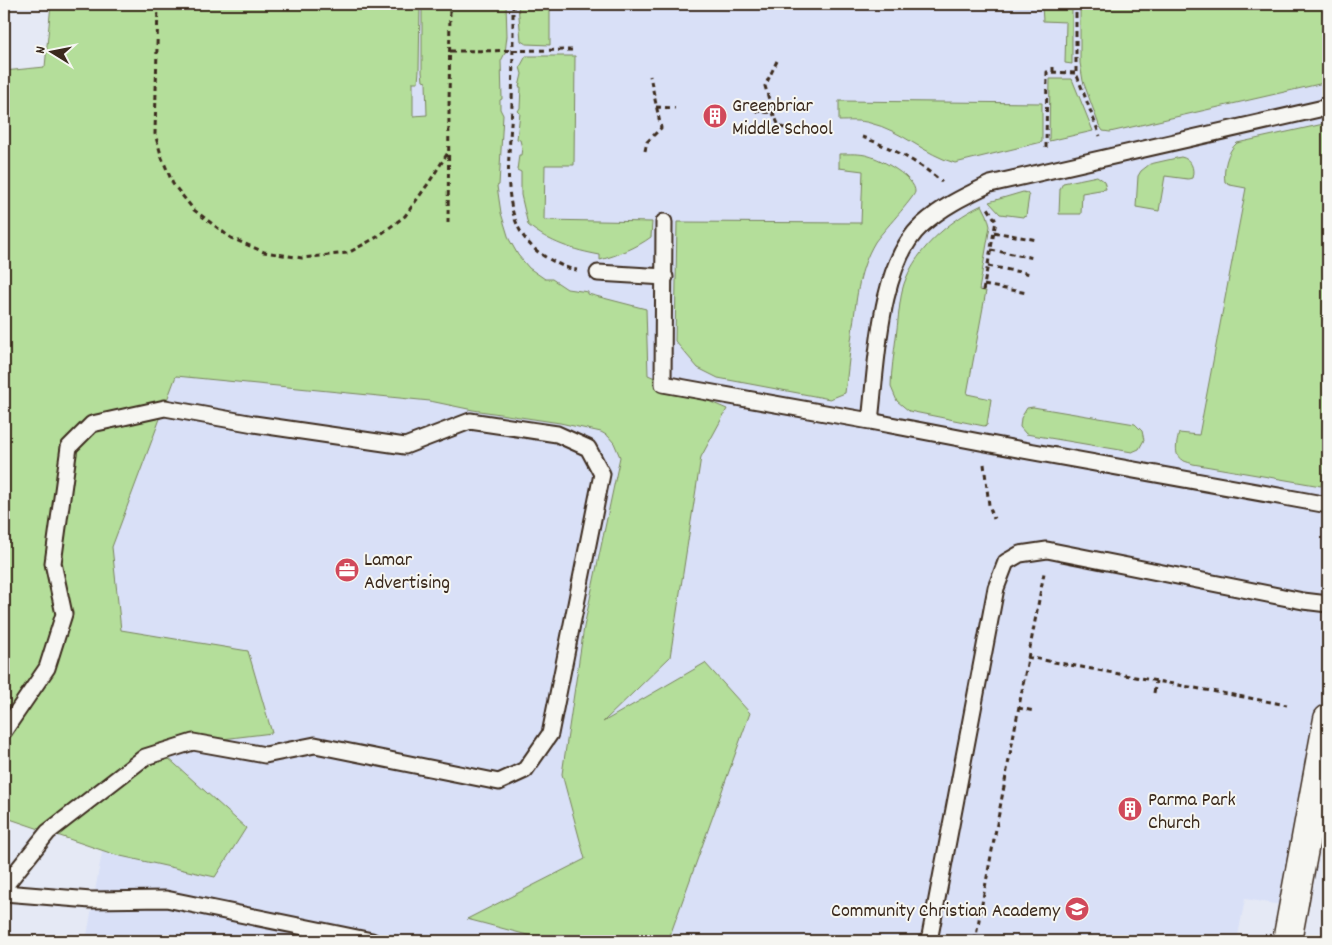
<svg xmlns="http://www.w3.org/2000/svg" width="1332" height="945" font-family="Dekko,sans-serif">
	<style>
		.built { fill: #d9e0f7 }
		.green { fill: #b4de9a; stroke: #78845c }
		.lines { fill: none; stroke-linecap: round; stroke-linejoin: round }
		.service-casing { stroke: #3b2a1e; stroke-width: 19 }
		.tertiary-casing { stroke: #3b2a1e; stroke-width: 31 }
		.path { stroke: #3b2a1e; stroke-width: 3; stroke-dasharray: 5 4; stroke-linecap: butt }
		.service { stroke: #f6f6f2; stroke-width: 15 }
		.tertiary { stroke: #f6f6f2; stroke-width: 28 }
		.labels { text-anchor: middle; stroke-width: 4; stroke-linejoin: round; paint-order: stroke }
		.poi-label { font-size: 20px; fill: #3b2a1e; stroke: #f6f6f2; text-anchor: start }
	</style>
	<rect width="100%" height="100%" fill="#e5e9f5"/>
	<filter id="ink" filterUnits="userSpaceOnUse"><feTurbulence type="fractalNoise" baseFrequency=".02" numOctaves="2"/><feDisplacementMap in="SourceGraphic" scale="10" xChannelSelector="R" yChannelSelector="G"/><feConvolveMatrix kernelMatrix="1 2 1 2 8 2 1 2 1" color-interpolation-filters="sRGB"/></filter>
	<g filter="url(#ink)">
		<path class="built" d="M 70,4 L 1328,4 L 1328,716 L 1292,907 L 1245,899 L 1237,941 L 86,941 L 121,747 Z"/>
		<path class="green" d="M 51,4 L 420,4 L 419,71 L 418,82 L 413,82 L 413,116 L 427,115 L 426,82 L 423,81 L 422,72 L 422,4 L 506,4 L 507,36 L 505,53 L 501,61 L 502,99 L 500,100 L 500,109 L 503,115 L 499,185 L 497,186 L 501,213 L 509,239 L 518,255 L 529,268 L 545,279 L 552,279 L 567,289 L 588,292 L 588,294 L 646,309 L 648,375 L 727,409 L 701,457 L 670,657 L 603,722 L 705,663 L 750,713 L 668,941 L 550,941 L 467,919 L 585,859 L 562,774 L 584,627 L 620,457 L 614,443 L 608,436 L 601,432 L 560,423 L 473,410 L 430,401 L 176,376 L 112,547 L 121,630 L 248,651 L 272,733 L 156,747 L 246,828 L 215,877 L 116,855 L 4,817 L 4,71 L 45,67 Z
			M 518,4 L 550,4 L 550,45 L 526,44 L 521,41 Z
			M 892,4 L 1072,4 L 1072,64 L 1065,63 L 1066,22 L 1043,21 L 1042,6 Z
			M 1080,4 L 1328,4 L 1328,82 L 1110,132 L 1103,131 L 1099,125 L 1083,81 L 1080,63 Z
			M 526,56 L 575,56 L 574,165 L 545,165 L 544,220 L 652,222 L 651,237 C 636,248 618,255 600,260 L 600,255 C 573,250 550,243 528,225 L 521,195 L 521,172 L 517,170 L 519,155 L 521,155 L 522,148 L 520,140 L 517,139 L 520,113 L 518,111 L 520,108 L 521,87 L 519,87 L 522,74 L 520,67 Z
			M 1050,79 L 1072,79 L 1093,131 L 1049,141 Z
			M 839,101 L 1042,103 L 1042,142 L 955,163 C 925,155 901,130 870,123 C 860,120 849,121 839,121 Z
			M 1328,123 L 1328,446 L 1321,486 L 1193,464 C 1191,463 1186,462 1182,460 C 1173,455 1177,442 1179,433 L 1199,435 L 1246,188 L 1230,185 L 1225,182 C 1223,170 1227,151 1237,143 Z
			M 839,154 C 849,154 860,153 869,156 C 881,159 916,178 915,192 C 914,198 882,232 875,242 C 859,269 857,295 853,325 C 850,348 848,371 845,393 L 830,399 L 718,378 L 698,368 L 675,341 L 677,222 L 861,223 L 863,171 L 839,168 Z
			M 1181,157 C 1191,159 1195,168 1192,178 L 1188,179 L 1165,176 L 1159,211 L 1136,207 L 1138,176 L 1141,171 L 1150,164 Z
			M 1097,176 L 1104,181 L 1106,189 L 1082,193 L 1081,214 L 1059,214 L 1060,189 L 1063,183 Z
			M 1023,192 L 1027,193 L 1029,196 L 1026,216 L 1023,217 L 1000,214 L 989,202 Z
			M 982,205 L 987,215 L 990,226 L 979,290 L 986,291 L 967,394 L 991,399 L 987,425 L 984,426 L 909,411 L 897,401 L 891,387 C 891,371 894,354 896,337 C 898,322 899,306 902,291 C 911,253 948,221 982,205 Z
			M 1033,407 L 1135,424 L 1142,431 L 1144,440 L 1139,449 L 1132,452 L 1026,434 L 1020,427 L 1021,418 L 1027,408 Z"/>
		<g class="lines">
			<defs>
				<path id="service" d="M 1328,107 L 990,184 C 965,196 943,206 922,225 C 878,265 877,365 870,421 L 1001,446 L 1328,505
					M 664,222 L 663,384 L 870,421
					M 598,273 L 665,277
					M 4,731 L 47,668 L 64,614 L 53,563 L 69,447 L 92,424 L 165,408 L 254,424 L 405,446 L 470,421 L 557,434 L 588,448 L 602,474 L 550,734 L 525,770 L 499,782 L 315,745 L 265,755 L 193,742 L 145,757 L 48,832 L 4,887
					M 4,893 L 91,900 L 166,899 L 372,941
					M 929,941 L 996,588 L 1006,562 L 1020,554 L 1047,550 L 1303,601 L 1328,604"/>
				<path id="tertiary" d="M 1287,941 L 1328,719"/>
			</defs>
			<use href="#service" class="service-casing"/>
			<use href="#tertiary" class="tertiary-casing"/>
			<path class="path" d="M 158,4 L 155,134 L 162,158 L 173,184 L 194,210 L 231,238 L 264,252 L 302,258 L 348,253 L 377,237 L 405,216 L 428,184 L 449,151
				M 513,4 C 513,37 513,70 512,103 C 511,156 493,229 549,259 C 558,264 568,269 577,270
				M 1076,4 L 1076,73 L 1100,136
				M 450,51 L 574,50
				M 777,61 L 765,86 L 773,113 L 779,126 L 787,129 L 793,129
				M 1053,72 L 1053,66
				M 656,107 L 675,108
				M 755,111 L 773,113
				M 862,137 C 890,147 919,162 942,182
				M 1046,148 L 1047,72 L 1076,73
				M 645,151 L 647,142 L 661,128 L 650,76
				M 448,223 L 450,4
				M 994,232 L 1037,240
				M 991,250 L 1034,258
				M 988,266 L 1031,274
				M 984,285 L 1027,293
				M 983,291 L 996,221 L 988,208
				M 984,464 L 989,505 L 994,519
				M 1027,657 L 1287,705
				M 1154,693 L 1156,681
				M 1018,708 L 1035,711
				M 975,941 L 1044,573"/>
			<use href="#service" class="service"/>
			<use href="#tertiary" class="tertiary"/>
		</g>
	</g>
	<defs>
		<symbol id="building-disc" viewBox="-11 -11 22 22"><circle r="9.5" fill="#d1495b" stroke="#f6f6f2"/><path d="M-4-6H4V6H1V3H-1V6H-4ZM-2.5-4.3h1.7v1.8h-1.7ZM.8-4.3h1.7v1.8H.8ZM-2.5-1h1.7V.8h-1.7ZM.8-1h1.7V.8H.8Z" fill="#fff"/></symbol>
		<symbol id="office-disc" viewBox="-11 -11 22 22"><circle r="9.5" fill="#d1495b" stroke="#f6f6f2"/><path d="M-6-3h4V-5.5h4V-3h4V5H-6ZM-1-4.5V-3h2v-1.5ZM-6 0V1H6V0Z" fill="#fff"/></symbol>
		<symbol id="school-disc" viewBox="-11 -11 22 22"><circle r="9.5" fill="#d1495b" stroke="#f6f6f2"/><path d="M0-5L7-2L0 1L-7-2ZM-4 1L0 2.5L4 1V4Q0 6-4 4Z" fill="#fff"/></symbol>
	</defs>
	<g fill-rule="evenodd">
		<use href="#building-disc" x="701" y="102" width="28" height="28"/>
		<use href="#office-disc" x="333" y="556" width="28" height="28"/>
		<use href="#building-disc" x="1116" y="795" width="28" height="28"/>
		<use href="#school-disc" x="1063" y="895" width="28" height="28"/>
	</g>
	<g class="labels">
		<g class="poi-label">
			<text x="732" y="111">Greenbriar<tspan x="732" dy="23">Middle School</tspan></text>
			<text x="364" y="565">Lamar<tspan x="364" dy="23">Advertising</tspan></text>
			<text x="1148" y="805">Parma Park<tspan x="1148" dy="23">Church</tspan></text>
			<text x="1060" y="916" text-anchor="end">Community Christian Academy</text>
		</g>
	</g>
	<rect width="1332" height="945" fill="none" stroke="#f6f6f2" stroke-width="20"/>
	<rect x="10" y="10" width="1312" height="925" fill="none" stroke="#3b2a1e" stroke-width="2" filter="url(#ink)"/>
	<g transform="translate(52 52) rotate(280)" stroke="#f6f6f2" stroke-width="4" paint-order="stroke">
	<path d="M0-4L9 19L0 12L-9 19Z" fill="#3b2a1e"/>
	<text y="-8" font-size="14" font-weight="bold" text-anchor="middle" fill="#3b2a1e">N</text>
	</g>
</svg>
